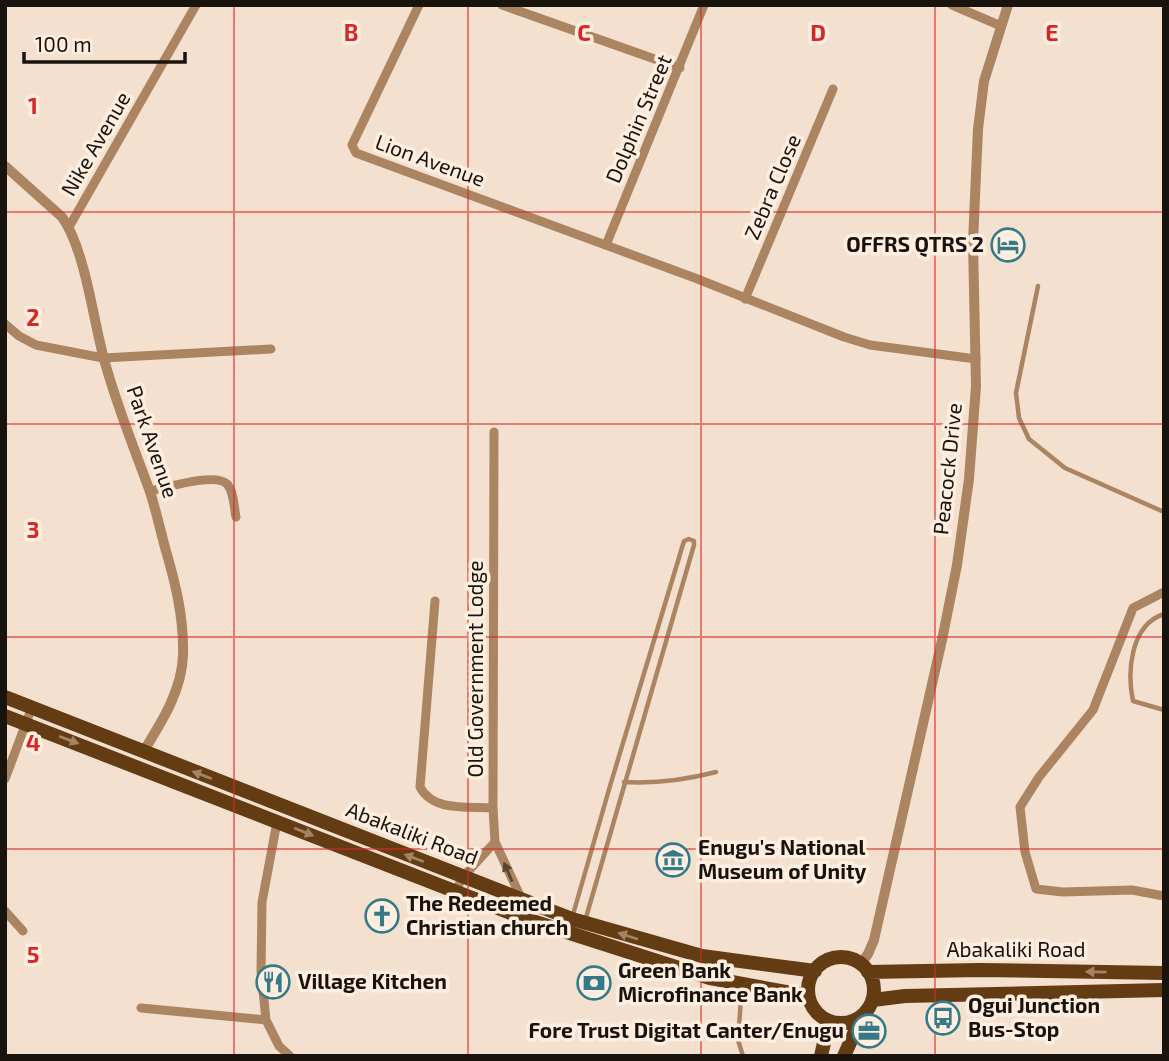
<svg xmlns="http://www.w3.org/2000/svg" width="1169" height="1061" font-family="'Exo 2',sans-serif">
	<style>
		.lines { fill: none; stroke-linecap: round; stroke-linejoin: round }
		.service { stroke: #ab8461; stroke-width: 4.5 }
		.minor { stroke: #ab8461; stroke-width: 9 }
		.tertiary { stroke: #ab8461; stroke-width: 10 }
		.primary { stroke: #643c14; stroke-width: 14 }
		.oneway { fill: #a28366 }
		.oneway2 { fill: #5b4633 }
		.grid { fill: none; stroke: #d62828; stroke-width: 2; stroke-opacity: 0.55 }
		.labels { text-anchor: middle; stroke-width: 7; stroke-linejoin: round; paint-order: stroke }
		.street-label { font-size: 21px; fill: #19130d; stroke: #feeee0 }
		.poi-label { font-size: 21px; font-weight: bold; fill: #19130d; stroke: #feeee0; text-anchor: start }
		.grid-label { font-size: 23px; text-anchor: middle; font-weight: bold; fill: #d62828; stroke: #feeee0; stroke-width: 7; stroke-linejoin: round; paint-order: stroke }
	</style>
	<rect width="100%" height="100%" fill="#f4e0cf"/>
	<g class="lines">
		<path class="service" d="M 1038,286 L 1016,393 L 1019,418 L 1029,439 L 1065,468 L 1164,512
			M 1164,614 C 1130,625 1127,672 1133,701 L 1164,710
			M 624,782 C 657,784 685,780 716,772
			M 572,918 L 610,786 L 684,541 L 689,539 L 694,541 L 694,545 L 585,921
			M 742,985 L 738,1040 L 743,1056"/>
		<path class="minor" d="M 419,5 L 352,145 L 356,153 L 695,278 L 844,337 L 870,345 L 976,359
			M 502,5 L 680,68
			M 952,5 L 1001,26
			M 69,227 L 196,5
			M 606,245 L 704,5
			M 745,299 L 833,89
			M 5,324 L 19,336 L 36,345 L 103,358 L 271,349
			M 494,432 L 493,808 L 495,842 L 522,900 L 517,915
			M 150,491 C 166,488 215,472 227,484 C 234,491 234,508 236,517
			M 1164,592 L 1133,608 L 1093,710 L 1039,777 L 1020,807 L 1025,852 L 1036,889 L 1063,892 L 1132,890 L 1164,896
			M 435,601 L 420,787 C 433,812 468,806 493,808
			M 5,779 L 32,707
			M 277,822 L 262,902 L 261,971 L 266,1020 L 279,1046 L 290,1056
			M 455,892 L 463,877 L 495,842
			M 5,911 L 23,931
			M 141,1008 L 266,1020"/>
		<path class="tertiary" d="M 5,166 L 62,217 C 85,249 93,319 104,359 C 116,404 133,445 149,489 C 156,509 160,530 166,551 C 176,585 184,619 183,655 C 182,691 161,723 143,752
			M 860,965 L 868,954 L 874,940 L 942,640 L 957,565 L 969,479 L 976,386 L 973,242 L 978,129 L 984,81 L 1008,5"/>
		<path class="primary" d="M 5,697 L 572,919 L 702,956 L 815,971
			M 5,716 L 526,919 L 710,978 L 808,996
			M808 990a33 33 0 1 1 66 0a33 33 0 1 1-66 0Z
			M 868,972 L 980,970 L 1164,973
			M 873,1000 L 905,996 L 1164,990
			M 821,1056 L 829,1021
			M 844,1056 L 862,1016"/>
	</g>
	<defs><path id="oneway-solid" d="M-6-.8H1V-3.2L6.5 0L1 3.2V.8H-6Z" transform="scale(1.75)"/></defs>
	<g class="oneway">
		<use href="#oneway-solid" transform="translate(69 740) rotate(21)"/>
		<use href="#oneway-solid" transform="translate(202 775) rotate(-159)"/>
		<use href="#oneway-solid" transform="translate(304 832) rotate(22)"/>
		<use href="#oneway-solid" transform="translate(414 858) rotate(-159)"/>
		<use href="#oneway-solid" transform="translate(628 936) rotate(-162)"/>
		<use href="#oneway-solid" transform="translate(1096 972) rotate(-179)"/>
	</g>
	<use class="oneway2" href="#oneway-solid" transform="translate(508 872) rotate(-113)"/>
	<path class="grid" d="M 234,5 L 234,1056M 468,5 L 468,1056M 701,5 L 701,1056M 935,5 L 935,1056M 5,212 L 1164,212M 5,424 L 1164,424M 5,637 L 1164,637M 5,849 L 1164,849"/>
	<defs>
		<symbol id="hotel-ring" viewBox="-11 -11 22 22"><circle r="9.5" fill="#feeee0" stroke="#357a88" stroke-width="1.5"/><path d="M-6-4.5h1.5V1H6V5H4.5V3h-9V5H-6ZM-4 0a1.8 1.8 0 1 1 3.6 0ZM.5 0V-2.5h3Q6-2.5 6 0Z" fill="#357a88"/></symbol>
		<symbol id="museum-ring" viewBox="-11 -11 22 22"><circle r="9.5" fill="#feeee0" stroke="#357a88" stroke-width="1.5"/><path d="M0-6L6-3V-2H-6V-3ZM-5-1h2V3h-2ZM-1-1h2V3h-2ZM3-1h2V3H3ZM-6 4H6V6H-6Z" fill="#357a88"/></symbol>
		<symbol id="church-ring" viewBox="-11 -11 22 22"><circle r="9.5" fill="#feeee0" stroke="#357a88" stroke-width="1.5"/><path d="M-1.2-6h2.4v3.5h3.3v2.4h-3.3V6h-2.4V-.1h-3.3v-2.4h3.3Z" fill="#357a88"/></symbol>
		<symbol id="restaurant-ring" viewBox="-11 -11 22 22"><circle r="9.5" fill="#feeee0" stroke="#357a88" stroke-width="1.5"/><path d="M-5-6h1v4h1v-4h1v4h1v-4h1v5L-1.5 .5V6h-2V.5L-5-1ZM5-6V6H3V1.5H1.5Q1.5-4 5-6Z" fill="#357a88"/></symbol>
		<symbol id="bank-ring" viewBox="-11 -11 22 22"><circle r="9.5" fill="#feeee0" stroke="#357a88" stroke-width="1.5"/><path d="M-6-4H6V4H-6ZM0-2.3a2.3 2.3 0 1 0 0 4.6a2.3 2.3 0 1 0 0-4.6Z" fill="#357a88"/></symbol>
		<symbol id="bus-ring" viewBox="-11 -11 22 22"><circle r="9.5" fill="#feeee0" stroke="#357a88" stroke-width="1.5"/><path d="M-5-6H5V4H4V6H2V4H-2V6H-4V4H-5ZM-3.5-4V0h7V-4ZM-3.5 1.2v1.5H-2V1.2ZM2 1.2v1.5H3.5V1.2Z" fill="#357a88"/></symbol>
		<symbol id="office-ring" viewBox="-11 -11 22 22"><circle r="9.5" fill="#feeee0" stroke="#357a88" stroke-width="1.5"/><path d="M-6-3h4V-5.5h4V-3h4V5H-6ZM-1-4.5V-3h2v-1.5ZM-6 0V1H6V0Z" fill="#357a88"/></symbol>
	</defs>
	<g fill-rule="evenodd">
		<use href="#hotel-ring" x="989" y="226" width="38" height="38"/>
		<use href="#museum-ring" x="654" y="841" width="38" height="38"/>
		<use href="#church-ring" x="363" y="897" width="38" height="38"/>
		<use href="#restaurant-ring" x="254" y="963" width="38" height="38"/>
		<use href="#bank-ring" x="575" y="964" width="38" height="38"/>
		<use href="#bus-ring" x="924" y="999" width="38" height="38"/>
		<use href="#office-ring" x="850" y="1012" width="38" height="38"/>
	</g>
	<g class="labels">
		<g class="street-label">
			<text transform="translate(639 119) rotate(-67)" y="7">Dolphin Street</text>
			<text transform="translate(96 144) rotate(-60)" y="7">Nike Avenue</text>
			<text transform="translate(430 161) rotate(20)" y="7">Lion Avenue</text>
			<text transform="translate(773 187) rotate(-67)" y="7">Zebra Close</text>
			<text transform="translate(152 442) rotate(71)" y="7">Park Avenue</text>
			<text transform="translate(948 469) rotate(-84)" y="7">Peacock Drive</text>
			<text transform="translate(476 669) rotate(-90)" y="7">Old Government Lodge</text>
			<text transform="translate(412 834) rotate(21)" y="7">Abakaliki Road</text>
			<text x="1016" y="957">Abakaliki Road</text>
		</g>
		<g class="poi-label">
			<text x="984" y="252" text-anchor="end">OFFRS QTRS 2</text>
			<text x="698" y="855">Enugu's National<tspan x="698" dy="24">Museum of Unity</tspan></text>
			<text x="406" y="911">The Redeemed<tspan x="406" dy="24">Christian church</tspan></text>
			<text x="618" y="978">Green Bank<tspan x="618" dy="24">Microfinance Bank</tspan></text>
			<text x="298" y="989">Village Kitchen</text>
			<text x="968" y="1013">Ogui Junction<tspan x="968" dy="24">Bus-Stop</tspan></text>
			<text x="844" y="1038" text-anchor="end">Fore Trust Digitat Canter/Enugu</text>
		</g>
	</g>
	<g class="grid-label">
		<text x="351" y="41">B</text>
		<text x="584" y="41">C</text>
		<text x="818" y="41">D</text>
		<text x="1052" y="41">E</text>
		<text x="33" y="114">1</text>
		<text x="33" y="326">2</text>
		<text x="33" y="538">3</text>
		<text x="33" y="751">4</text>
		<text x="33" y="963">5</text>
	</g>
	<rect width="1169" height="1061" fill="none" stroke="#19130d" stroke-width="14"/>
	<path d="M24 52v10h161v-10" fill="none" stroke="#19130d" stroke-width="3.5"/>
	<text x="35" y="52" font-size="21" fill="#19130d" stroke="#feeee0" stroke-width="5" paint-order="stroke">100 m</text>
</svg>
